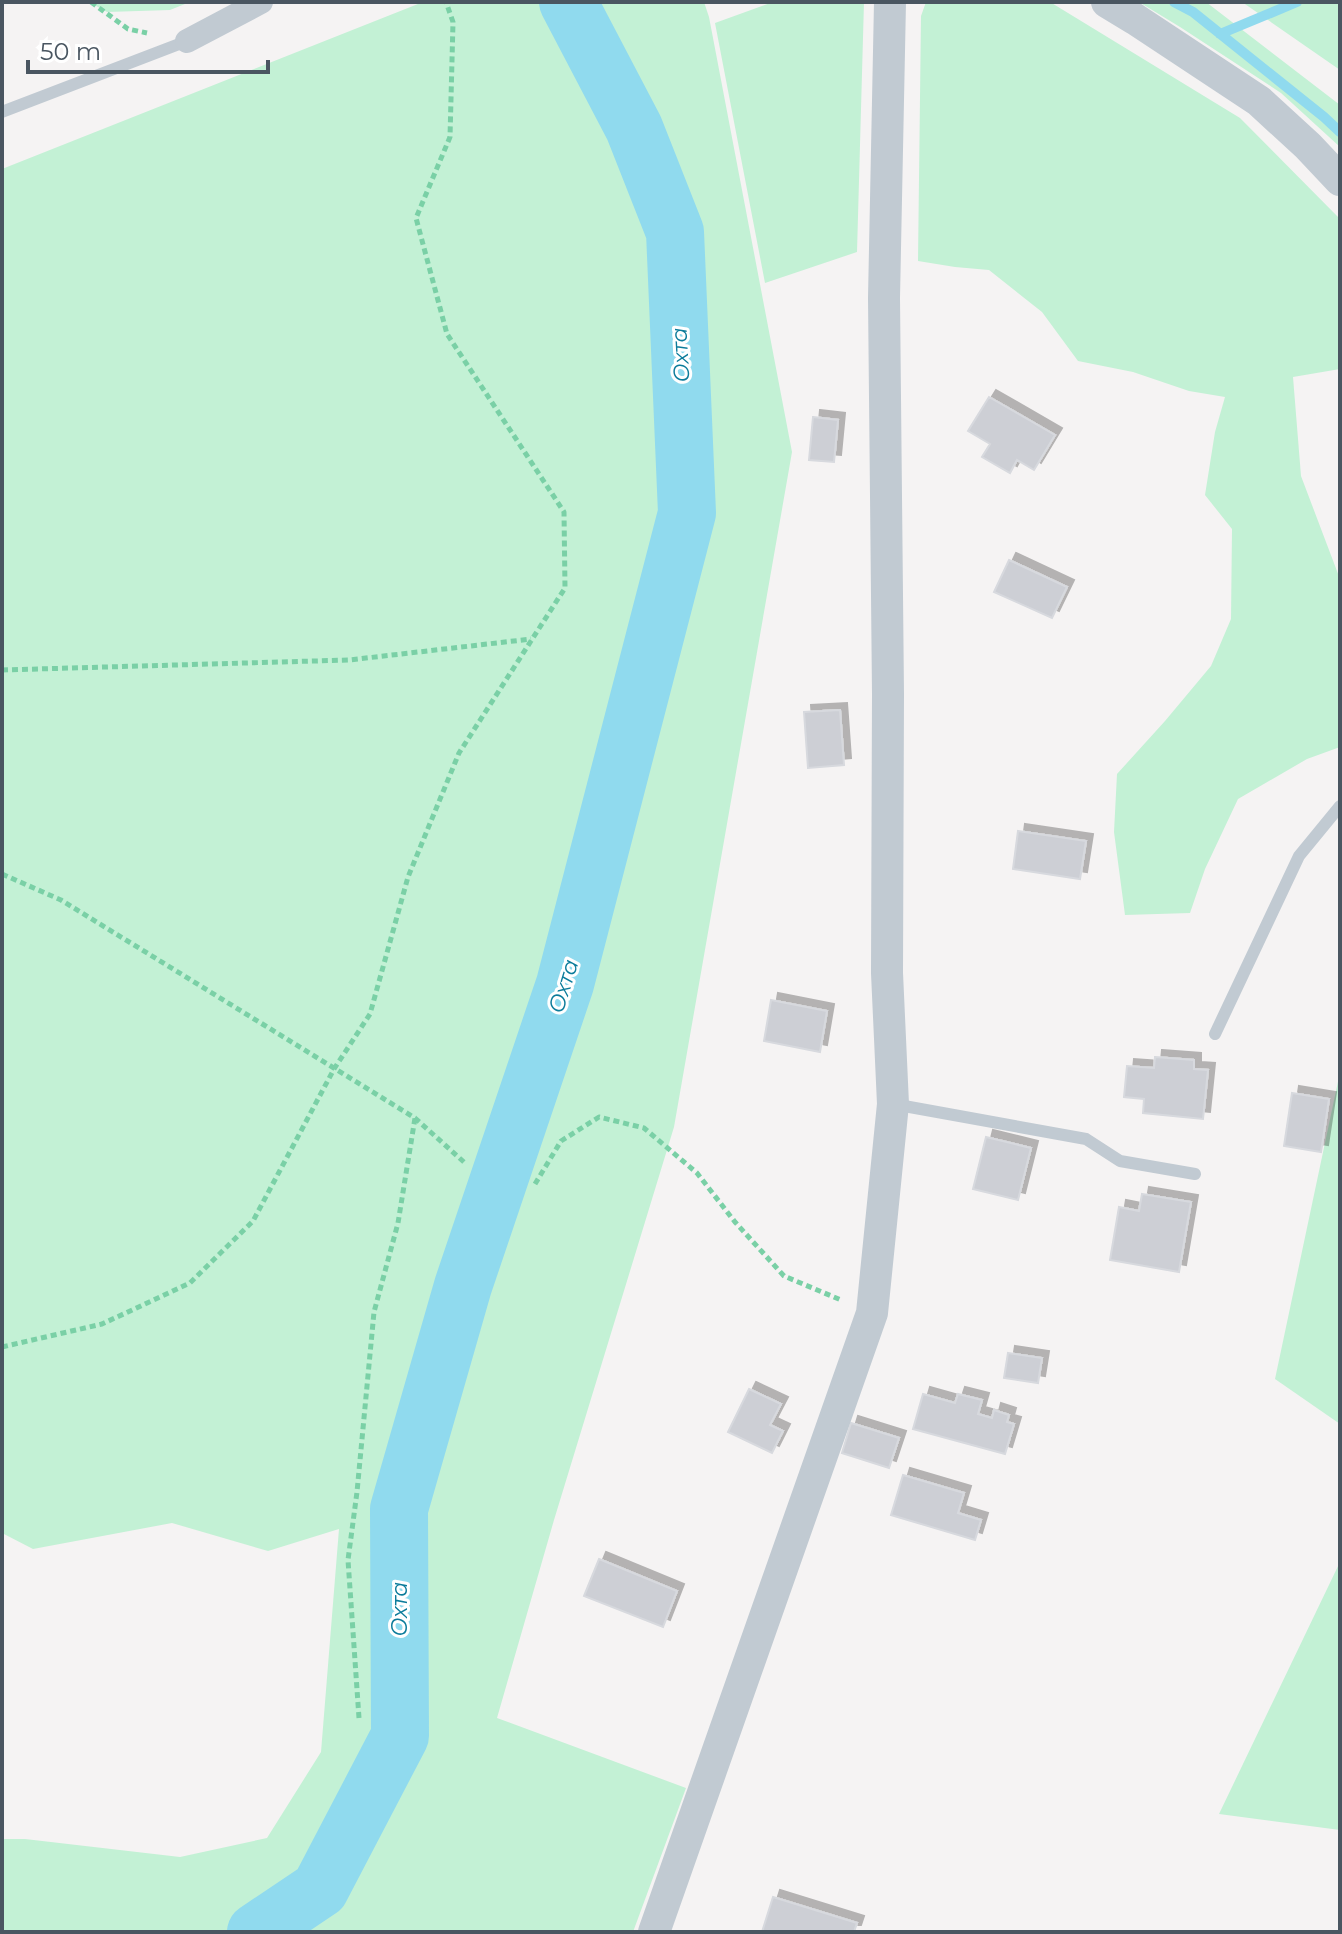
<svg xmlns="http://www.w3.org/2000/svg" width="1342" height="1934" font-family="Montserrat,sans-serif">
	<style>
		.green { fill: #c3f1d5 }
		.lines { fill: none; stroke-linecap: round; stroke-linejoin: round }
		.stream { stroke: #90daee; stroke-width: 10 }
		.river { stroke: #90daee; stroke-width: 58 }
		.building { fill: #cdcfd5; stroke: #d7d9de; stroke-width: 2; filter: url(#shadow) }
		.path { stroke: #7ad0a6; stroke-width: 5; stroke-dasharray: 6 4; stroke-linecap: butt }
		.service { stroke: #c1cad2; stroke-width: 12 }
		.minor { stroke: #c1cad2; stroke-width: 24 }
		.tertiary { stroke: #c1cad2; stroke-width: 32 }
		.labels { text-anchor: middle; stroke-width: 6; stroke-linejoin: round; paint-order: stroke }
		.water-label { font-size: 22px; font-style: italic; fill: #0c7c9b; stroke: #fff }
	</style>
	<defs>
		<filter id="shadow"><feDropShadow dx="7" dy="-7" stdDeviation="0" flood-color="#0004"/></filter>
	</defs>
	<rect width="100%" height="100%" fill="#f5f3f3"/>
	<path class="green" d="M 89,2 L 190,2 L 170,10 L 107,12 Z
		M 423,2 L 704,2 L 709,17 L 792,452 L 674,1127 L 554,1520 L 497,1718 L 686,1788 L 633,1932 L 2,1932 L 2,1839 L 25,1839 L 180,1857 L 267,1838 L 321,1752 L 339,1529 L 268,1551 L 172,1523 L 33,1549 L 2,1533 L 2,169 Z
		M 773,2 L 864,2 L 857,252 L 765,283 L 715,23 Z
		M 926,2 L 1050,2 L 1240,118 L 1340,219 L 1340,369 L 1293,377 L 1301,476 L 1340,579 L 1340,747 L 1307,759 L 1238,799 L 1205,869 L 1190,913 L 1125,915 L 1114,832 L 1117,774 L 1165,721 L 1211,666 L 1231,619 L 1232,529 L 1205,495 L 1215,432 L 1225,397 L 1189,391 L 1133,372 L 1078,361 L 1042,312 L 989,270 L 955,267 L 918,261 L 921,16 Z
		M 1139,2 L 1206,2 L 1340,105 L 1340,147 L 1281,93 L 1180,27 Z
		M 1242,2 L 1340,2 L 1340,70 Z
		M 1340,1072 L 1340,1424 L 1275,1379 Z
		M 1340,1562 L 1340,1830 L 1219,1814 Z"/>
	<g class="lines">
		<path class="stream" d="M 1174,2 L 1193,12 L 1324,117 L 1340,132
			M 1220,34 L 1297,2"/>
		<path class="river" d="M 256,1932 L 320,1889 L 400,1736 L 399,1509 L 463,1286 L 565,984 L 687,513 L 675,232 L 634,128 L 568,2"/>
	</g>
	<path class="building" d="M 989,397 L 1055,435 L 1034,470 L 1017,460 L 1010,473 L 982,457 L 990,444 L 968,431 Z
		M 813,417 L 838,420 L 834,462 L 809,460 Z
		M 1009,560 L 1067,587 L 1052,618 L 994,592 Z
		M 840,710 L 844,765 L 808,768 L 804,712 Z
		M 1018,831 L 1086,841 L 1080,879 L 1013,869 Z
		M 771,1000 L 827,1011 L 820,1052 L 764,1041 Z
		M 1155,1057 L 1194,1060 L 1194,1069 L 1208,1070 L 1203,1119 L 1143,1113 L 1144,1099 L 1124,1097 L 1127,1066 L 1154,1068 Z
		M 1292,1093 L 1329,1099 L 1321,1152 L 1284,1146 Z
		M 986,1137 L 1031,1148 L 1018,1200 L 973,1189 Z
		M 1142,1194 L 1191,1202 L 1179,1272 L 1110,1260 L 1119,1207 L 1139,1211 Z
		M 1008,1353 L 1042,1358 L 1038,1383 L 1004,1378 Z
		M 749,1389 L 781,1404 L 770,1425 L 783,1431 L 772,1453 L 728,1432 Z
		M 923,1394 L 955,1403 L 958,1394 L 982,1400 L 978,1414 L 992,1418 L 994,1410 L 1009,1415 L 1007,1422 L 1014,1424 L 1005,1454 L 913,1429 Z
		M 851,1423 L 899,1438 L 889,1468 L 842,1453 Z
		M 903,1475 L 964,1493 L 958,1513 L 981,1520 L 975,1540 L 891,1515 Z
		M 599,1559 L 677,1591 L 663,1627 L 584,1596 Z
		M 773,1897 L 857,1923 L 854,1932 L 762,1932 Z"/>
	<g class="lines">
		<path class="path" d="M 91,2 L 128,29 L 147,33
			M 2,670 L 349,660 L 531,639
			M 2,874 L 61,900 L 415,1118 L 465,1163
			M 535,1184 L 561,1141 L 599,1117 L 644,1128 L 697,1173 L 735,1222 L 784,1276 L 841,1300
			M 2,1347 L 102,1324 L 190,1283 L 253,1221 L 334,1069 L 370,1014 L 408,877 L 459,753 L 565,588 L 564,512 L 447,334 L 416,218 L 450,137 L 453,22 L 446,2
			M 359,1718 L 348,1560 L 357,1492 L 374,1312 L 398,1223 L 415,1118"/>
		<path class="service" d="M 2,112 L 187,41
			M 1215,1034 L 1299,856 L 1340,806
			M 893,1104 L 1086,1139 L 1120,1161 L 1195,1174"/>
		<path class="minor" d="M 187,41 L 261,2"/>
		<path class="tertiary" d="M 1107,2 L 1135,19 L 1259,101 L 1308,146 L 1340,180
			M 654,1932 L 872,1313 L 893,1104 L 887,973 L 888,694 L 884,298 L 890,2"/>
	</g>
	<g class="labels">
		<g class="water-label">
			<text transform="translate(680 355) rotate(-93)" y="8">Охта</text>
			<text transform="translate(563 986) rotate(-73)" y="8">Охта</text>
			<text transform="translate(399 1609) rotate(-90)" y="8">Охта</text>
		</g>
	</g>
	<rect width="1342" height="1934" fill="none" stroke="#4a5661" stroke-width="8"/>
	<path d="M28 60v12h240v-12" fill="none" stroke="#4a5661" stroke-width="4"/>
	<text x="40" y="60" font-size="24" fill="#4a5661" stroke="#ffffff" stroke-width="6" paint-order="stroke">50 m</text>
</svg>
